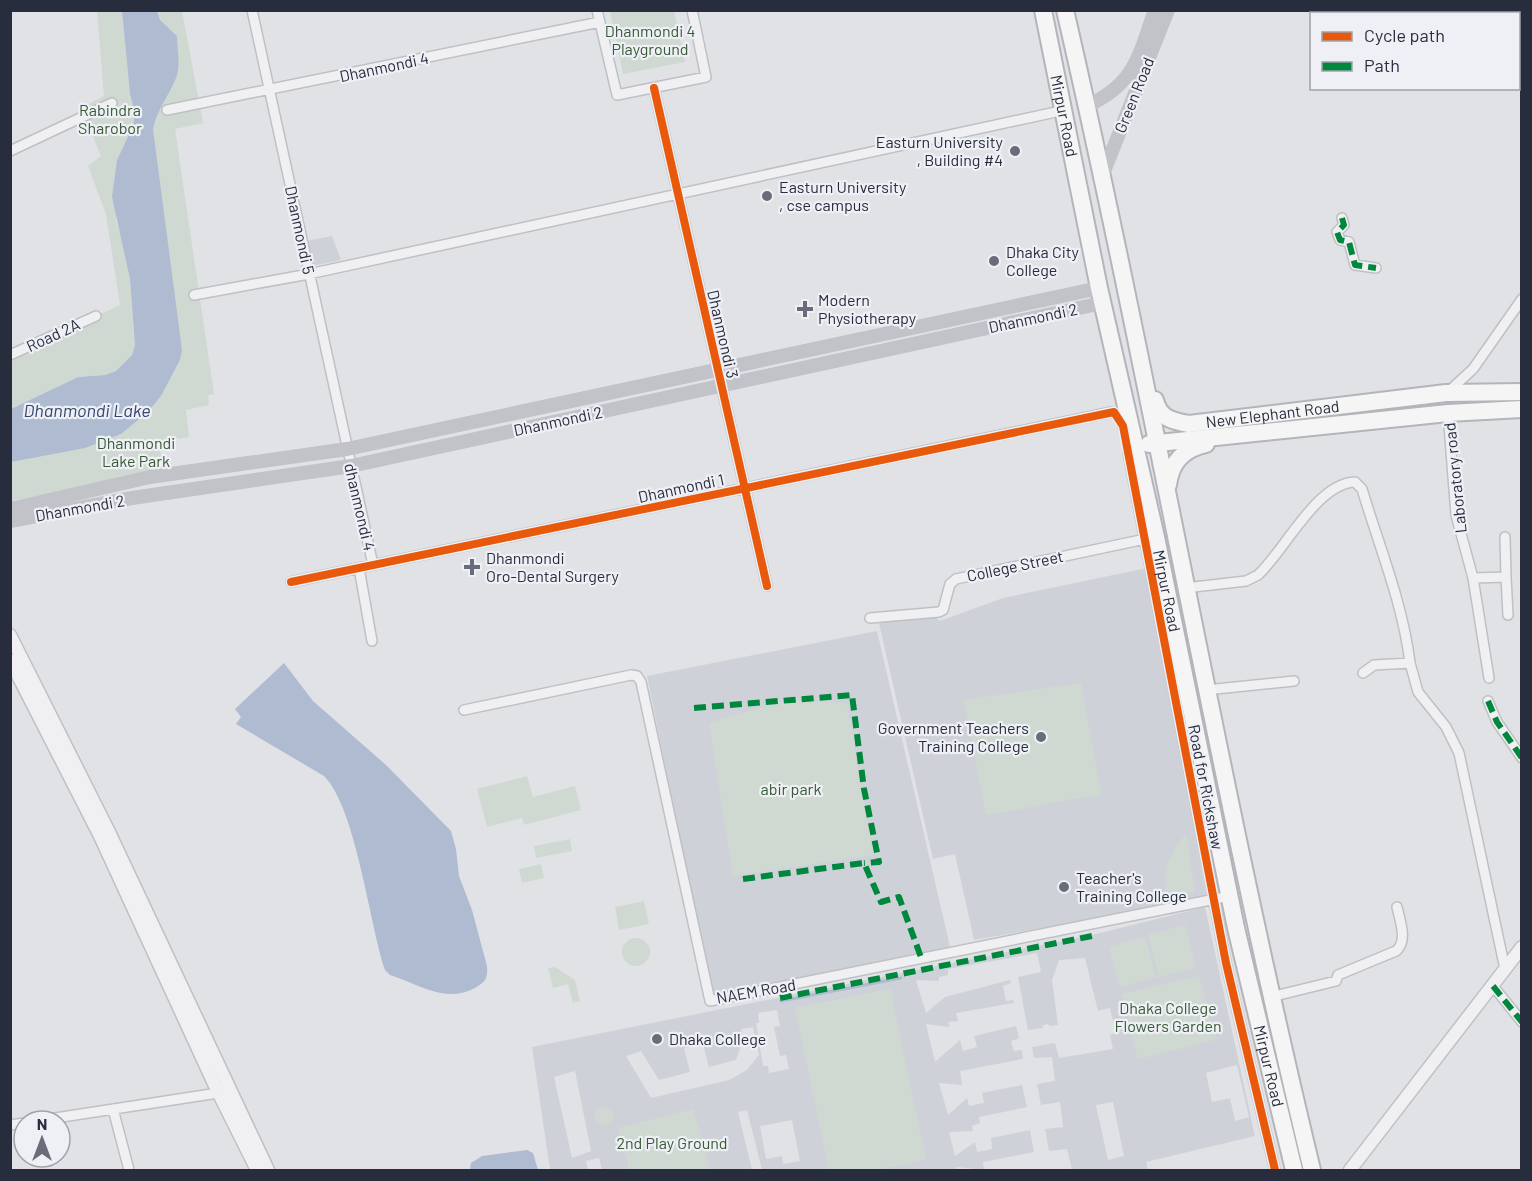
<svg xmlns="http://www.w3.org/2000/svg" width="1532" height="1181" font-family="Barlow,sans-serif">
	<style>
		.built { fill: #cfd1d9; fill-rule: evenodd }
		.green { fill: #d0d9d1 }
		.water { fill: #afbbd1 }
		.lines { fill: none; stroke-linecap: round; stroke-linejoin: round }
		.stream { stroke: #afbbd1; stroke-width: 3 }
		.minor-casing { stroke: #bfc0c4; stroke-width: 12 }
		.tertiary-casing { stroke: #bfc0c4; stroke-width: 15 }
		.trunk-casing { stroke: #b3b5ba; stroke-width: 20 }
		.minor { stroke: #f0f0f2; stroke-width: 9 }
		.tertiary { stroke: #f0f0f2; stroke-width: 12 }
		.secondary { stroke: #c2c3c8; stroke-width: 14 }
		.trunk { stroke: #f5f5f6; stroke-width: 16 }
		.quiet { stroke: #00873e; stroke-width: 6; stroke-dasharray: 12 6; stroke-linecap: butt }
		.cycleway-casing { stroke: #eef0f5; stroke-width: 11 }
		.cycleway { stroke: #e8590c; stroke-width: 8 }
		.poi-dot { fill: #696c79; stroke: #eef0f5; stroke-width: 2 }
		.labels { text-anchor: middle; stroke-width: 4.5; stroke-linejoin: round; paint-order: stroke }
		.park-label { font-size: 16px; fill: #385a35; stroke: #eef0f5 }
		.street-label { font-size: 16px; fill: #282d3e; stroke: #eef0f5 }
		.poi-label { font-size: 16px; fill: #282d3e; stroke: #eef0f5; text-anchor: start }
		.water-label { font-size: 18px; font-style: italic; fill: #334772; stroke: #eef0f5 }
	</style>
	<rect width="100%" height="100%" fill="#e1e2e6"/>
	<path class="built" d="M 332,236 L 341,260 L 312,266 L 306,241 Z
		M 1147,568 L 1207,899 L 974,940 L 955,854 L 933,859 L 878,619 L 934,616 L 940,621 L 1003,598 Z
		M 877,631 L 951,951 L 712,998 L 647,676 Z
		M 1205,907 L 1255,1136 L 1146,1162 L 1148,1170 L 1070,1170 L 1072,1170 L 1067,1149 L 1049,1151 L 1045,1129 L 1063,1127 L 1060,1102 L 1041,1105 L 1037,1084 L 1055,1081 L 1052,1057 L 1034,1058 L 1032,1047 L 1055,1043 L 1059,1058 L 1113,1049 L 1110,1035 L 1116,1033 L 1110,1008 L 1098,1011 L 1085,958 L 1059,960 L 1052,980 L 1058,1025 L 1050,1026 L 1048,1024 L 1043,1025 L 1043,1028 L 1028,1030 L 1018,977 L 1041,972 L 1037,953 L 948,969 L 948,975 L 939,977 L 939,981 L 916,980 L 926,1013 L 945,997 L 1010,980 L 1011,983 L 1003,986 L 1006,1001 L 1013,1000 L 1014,1003 L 956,1013 L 958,1021 L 948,1022 L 950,1027 L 926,1024 L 935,1062 L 960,1040 L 963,1051 L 977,1047 L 974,1036 L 1016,1026 L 1019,1038 L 1011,1041 L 1014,1051 L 1022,1050 L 1023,1059 L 960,1071 L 962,1085 L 939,1083 L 948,1115 L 967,1098 L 969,1106 L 984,1103 L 982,1093 L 1022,1085 L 1027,1107 L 979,1117 L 980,1123 L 972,1126 L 973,1131 L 949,1132 L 955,1156 L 975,1142 L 977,1152 L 992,1149 L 991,1138 L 1030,1130 L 1034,1152 L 983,1162 L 984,1170 L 957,1167 L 957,1170 L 762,1170 L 747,1110 L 738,1112 L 752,1170 L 709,1170 L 693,1110 L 619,1128 L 630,1170 L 602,1170 L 599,1158 L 586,1161 L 588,1170 L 550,1170 L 532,1047 L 1092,935 ZM 777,1010 L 780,1026 L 774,1027 L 780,1056 L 786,1055 L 789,1069 L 769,1073 L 768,1066 L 763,1066 L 756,1023 L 759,1023 L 758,1013 ZM 753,1027 L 759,1055 L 747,1070 L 729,1080 L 651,1098 L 626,1056 L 641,1051 L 659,1080 L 690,1072 L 684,1048 L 703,1044 L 709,1067 L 736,1060 L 743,1040 L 741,1029 ZM 1237,1065 L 1249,1117 L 1235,1121 L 1230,1098 L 1212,1102 L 1206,1073 ZM 575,1071 L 591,1151 L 572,1158 L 554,1077 ZM 1113,1102 L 1124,1156 L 1108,1160 L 1096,1105 ZM 792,1120 L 800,1161 L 783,1164 L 782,1156 L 766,1159 L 760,1126 Z"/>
	<path class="green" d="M 97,11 L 122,11 L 130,94 L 135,113 L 133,126 L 117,160 L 116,221 L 122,239 L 130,279 L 135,345 L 132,355 L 116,371 L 105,375 L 78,377 L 11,409 L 11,356 L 120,305 L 106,214 L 88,166 L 101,156 L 81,108 L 104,96 Z
		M 157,11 L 182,11 L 203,123 L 175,129 L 214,394 L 208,395 L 209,405 L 186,410 L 189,437 L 159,442 L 164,470 L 11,501 L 11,462 L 121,434 L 148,412 L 161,396 L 180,360 L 181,350 L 153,129 L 156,112 L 178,67 L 177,36 L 159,20 Z
		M 610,11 L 674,11 L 685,62 L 623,74 Z
		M 1081,683 L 1101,794 L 986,815 L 964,700 Z
		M 789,699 L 847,704 L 873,855 L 733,876 L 709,723 Z
		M 527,776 L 533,797 L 575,786 L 581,810 L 524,825 L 522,818 L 487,827 L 477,789 Z
		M 1186,834 L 1195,892 L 1166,897 C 1162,871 1169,854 1186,834 Z
		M 570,839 L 572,851 L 536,858 L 534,846 Z
		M 541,864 L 544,878 L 522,883 L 519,869 Z
		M 644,901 L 649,924 L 619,930 L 615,907 Z
		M 1185,925 L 1196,967 L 1159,977 L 1148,935 Z
		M 1145,937 L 1156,977 L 1120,987 L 1109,947 Z
		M622 952a14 14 0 1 1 28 0a14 14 0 1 1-28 0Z
		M 555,967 L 575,980 L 580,1001 L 573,1003 L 568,984 L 553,988 L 548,968 Z
		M 1199,976 L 1215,1040 L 1138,1059 L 1122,994 Z
		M 890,989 L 926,1160 L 874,1170 L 829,1170 L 795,1008 Z
		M595 1116a9 9 0 1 1 18 0a9 9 0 1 1-18 0Z
		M 693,1109 L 709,1170 L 630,1170 L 619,1128 Z"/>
	<path class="water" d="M 122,11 L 157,11 L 160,20 L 177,36 C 177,49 181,65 176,78 C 169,96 157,109 153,129 L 182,350 L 180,360 L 161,396 L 148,412 L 121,434 L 85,448 L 11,462 L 11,409 L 78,377 L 105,375 L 116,371 L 132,355 L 135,345 L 130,279 L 112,197 L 117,160 L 133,126 L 135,113 L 130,94 Z
		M 284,663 L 313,701 L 386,765 L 451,831 L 456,849 L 459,876 L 472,910 L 487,966 C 488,979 485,982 475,988 C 445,1004 419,984 390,975 L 385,970 C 369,922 356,808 324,776 L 236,724 L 241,717 L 235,709 Z
		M 527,1150 L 533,1153 L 538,1170 L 470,1170 L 471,1163 L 482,1156 Z"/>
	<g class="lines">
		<path class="stream" d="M 781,1001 L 901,978"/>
		<defs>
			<path id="minor" d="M 252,10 L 373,565
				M 597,10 L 617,95 L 706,77 L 692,10
				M 1516,10 L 1516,14
				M 1518,28 L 1522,73
				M 654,88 L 767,586
				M 167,110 L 600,22
				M 10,151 L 112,103
				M 1342,218 L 1344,225 L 1337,232 L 1340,240 L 1349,242 L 1355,265 L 1376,268
				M 194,295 L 309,274 L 1065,110
				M 10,355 L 96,316
				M 1448,392 L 1473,369 L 1522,299
				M 1448,413 L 1456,515 L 1473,578 L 1489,678
				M 1128,452 L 1226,963 L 1275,1170
				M 359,568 L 372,641
				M 1506,577 L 1508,615
				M 1473,578 L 1506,577 L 1505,537
				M 291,582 L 1112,412 L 1120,417 L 1124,429
				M 1185,588 L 1246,581 L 1258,575 C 1285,550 1317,483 1355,482 L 1362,489 C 1379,546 1403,604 1410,663 L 1374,665 L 1363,673
				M 870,618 L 939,612 L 943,610 L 950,584 L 956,579 L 1150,538
				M 1410,663 L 1418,692 L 1446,727 L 1459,753 L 1505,969
				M 1206,690 L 1294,681
				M 1488,701 L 1497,722 L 1522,758
				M 464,710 L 631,675 L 637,676 L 641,682 L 710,1001 L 1230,896
				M 1493,986 L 1522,1022
				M 1271,997 L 1336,981 L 1338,975 L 1396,951 C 1408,941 1400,921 1397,907
				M 113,1109 L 129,1170
				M 36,1121 L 218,1093
				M 10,1125 L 24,1123"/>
			<path id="tertiary" d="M 10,635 L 109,832 L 268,1170
				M 10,660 L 100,836 L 216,1088 L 257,1170
				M 1350,1170 L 1522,947"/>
			<g id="trunk">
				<path id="s1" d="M 1043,10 L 1099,288 L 1156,537 L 1236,928 L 1294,1170"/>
				<path d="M 1065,10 C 1154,396 1219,786 1312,1170"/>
				<path id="s2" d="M 1155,400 C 1159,418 1172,421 1189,424 L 1446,393 L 1522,392"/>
				<path d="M 1149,444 L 1448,413 L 1522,409"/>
				<path d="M 1168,485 C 1171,462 1183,449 1206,444"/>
			</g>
		</defs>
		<use href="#minor" class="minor-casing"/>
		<use href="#tertiary" class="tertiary-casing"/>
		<use href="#trunk" class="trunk-casing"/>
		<use href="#minor" class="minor"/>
		<use href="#tertiary" class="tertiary"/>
		<path class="secondary" d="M 1087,106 C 1136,83 1138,57 1155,10
			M 1101,179 L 1168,10
			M 10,509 L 150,477 L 347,449 L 1099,288
			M 10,521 L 132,498 L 351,466 L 1102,303"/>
		<use href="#trunk" class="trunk"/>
		<path class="quiet" d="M 1516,10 L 1516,14
			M 1518,28 L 1522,73
			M 1342,218 L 1344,225 L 1337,232 L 1340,240 L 1349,242 L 1355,265 L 1376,268
			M 1488,701 L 1497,722 L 1522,758
			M 694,708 L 852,695 L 864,789 L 879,862 L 864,863
			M 743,879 L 864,863 L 881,902 L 899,897 L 922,960
			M 1493,986 L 1522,1022
			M 780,998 L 1092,936"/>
		<defs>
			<path id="cycleway" d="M 654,88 L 767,586
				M 291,582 L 1114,412 L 1123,426 L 1226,963 L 1275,1170"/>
		</defs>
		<use href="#cycleway" class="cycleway-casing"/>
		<use href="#cycleway" class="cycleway"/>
	</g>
	<g class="poi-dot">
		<circle cx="1015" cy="151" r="6"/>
		<circle cx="767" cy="196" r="6"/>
		<circle cx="994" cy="261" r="6"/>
		<path d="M802 300h6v6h6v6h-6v6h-6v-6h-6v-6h6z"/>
		<path d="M469 558h6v6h6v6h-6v6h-6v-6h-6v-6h6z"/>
		<circle cx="1041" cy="737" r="6"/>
		<circle cx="1064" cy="887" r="6"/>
		<circle cx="657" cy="1039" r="6"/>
	</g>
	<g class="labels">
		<g class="park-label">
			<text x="650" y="37">Dhanmondi 4<tspan x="650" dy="18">Playground</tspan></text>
			<text x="110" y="116">Rabindra<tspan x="110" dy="18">Sharobor</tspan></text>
			<text x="136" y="449">Dhanmondi<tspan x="136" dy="18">Lake Park</tspan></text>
			<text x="791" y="795">abir park</text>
			<text x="1168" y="1014">Dhaka College<tspan x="1168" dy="18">Flowers Garden</tspan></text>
			<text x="672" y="1149">2nd Play Ground</text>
		</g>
		<g class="street-label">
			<text transform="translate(384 67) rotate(-12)" y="6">Dhanmondi 4</text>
			<text transform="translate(1134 95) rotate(-68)" y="6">Green Road</text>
			<text dy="6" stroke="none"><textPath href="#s1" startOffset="108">Mirpur Road</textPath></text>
			<text transform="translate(300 230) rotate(78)" y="6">Dhanmondi 5</text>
			<text transform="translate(1033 318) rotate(-12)" y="6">Dhanmondi 2</text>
			<text transform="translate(723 334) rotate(77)" y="6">Dhanmondi 3</text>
			<text transform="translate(53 335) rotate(-25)" y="6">Road 2A</text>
			<text dy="6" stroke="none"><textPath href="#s2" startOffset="129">New Elephant Road</textPath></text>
			<text transform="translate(558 421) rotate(-12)" y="6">Dhanmondi 2</text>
			<text transform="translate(1455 478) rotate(-96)" y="6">Laboratory road</text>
			<text transform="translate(681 488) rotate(-12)" y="6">Dhanmondi 1</text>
			<text transform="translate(360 507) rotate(77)" y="6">dhanmondi 4</text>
			<text transform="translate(80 508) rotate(-10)" y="6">Dhanmondi 2</text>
			<text transform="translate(1015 566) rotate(-12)" y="6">College Street</text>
			<text dy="6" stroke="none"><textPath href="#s1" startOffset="594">Mirpur Road</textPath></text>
			<text transform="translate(1206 787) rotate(79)" y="6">Road for Rickshaw</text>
			<text transform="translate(756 991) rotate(-10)" y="6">NAEM Road</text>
			<text dy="6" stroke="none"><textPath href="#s1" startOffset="1080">Mirpur Road</textPath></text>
		</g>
		<g class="poi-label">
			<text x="1003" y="148" text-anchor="end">Easturn University<tspan x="1003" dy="18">, Building #4</tspan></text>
			<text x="779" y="193">Easturn University<tspan x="779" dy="18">, cse campus</tspan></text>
			<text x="1006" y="258">Dhaka City<tspan x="1006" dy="18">College</tspan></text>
			<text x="818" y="306">Modern<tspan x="818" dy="18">Physiotherapy</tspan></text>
			<text x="486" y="564">Dhanmondi<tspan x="486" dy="18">Oro-Dental Surgery</tspan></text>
			<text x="1029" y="734" text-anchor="end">Government Teachers<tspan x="1029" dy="18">Training College</tspan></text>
			<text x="1076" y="884">Teacher's<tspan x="1076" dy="18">Training College</tspan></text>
			<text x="669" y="1045">Dhaka College</text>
		</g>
		<g class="water-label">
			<text x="87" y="417">Dhanmondi Lake</text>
		</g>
	</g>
	<rect width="1532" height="1181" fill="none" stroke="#282d3e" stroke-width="24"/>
	<rect x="1310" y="12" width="210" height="78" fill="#eef0f5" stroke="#9fa2ac" stroke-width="1.5"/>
	<rect x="1322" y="32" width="30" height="9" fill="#e8590c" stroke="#9fa2ac" stroke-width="1.5"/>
	<text x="1364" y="42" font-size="18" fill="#282d3e">Cycle path</text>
	<rect x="1322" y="62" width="30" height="9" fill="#00873e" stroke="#9fa2ac" stroke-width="1.5"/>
	<text x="1364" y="72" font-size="18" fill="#282d3e">Path</text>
	<g transform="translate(42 1139)"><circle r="28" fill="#eef0f5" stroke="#9fa2ac" stroke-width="1.5"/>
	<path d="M0-4.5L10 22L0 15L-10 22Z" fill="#696c79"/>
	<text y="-9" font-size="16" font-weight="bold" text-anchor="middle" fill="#282d3e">N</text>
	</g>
</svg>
